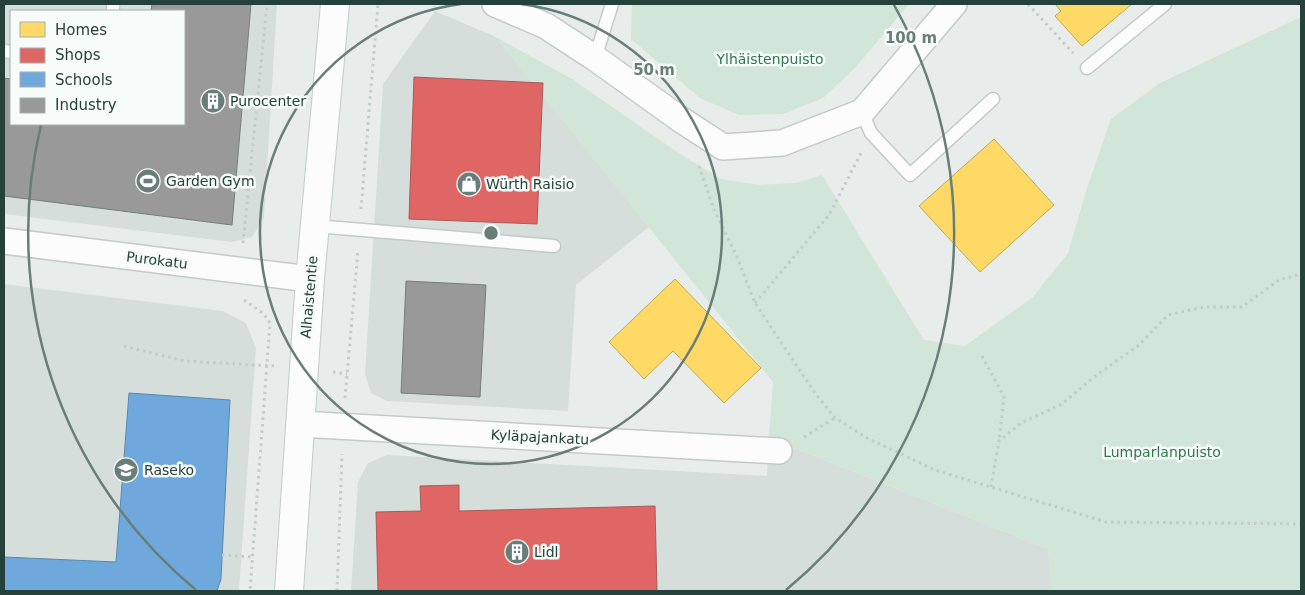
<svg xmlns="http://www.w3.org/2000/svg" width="1305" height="595" font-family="'DejaVu Sans',sans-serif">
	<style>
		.built { fill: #d6dedb; fill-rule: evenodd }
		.green { fill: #d1e6d8 }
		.homes { fill: #ffd966; stroke: #bdac59 }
		.shops { fill: #e06666; stroke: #a85b59 }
		.schools { fill: #6fa8dc; stroke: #5889ab }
		.industry { fill: #999; stroke: #767f7c }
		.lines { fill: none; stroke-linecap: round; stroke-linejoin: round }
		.lane-casing { stroke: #c5cac8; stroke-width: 15 }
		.street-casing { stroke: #c5cac8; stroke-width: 28 }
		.secondary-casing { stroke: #c3cbc8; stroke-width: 30 }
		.path { stroke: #c3ccca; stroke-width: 3; stroke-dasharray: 2.5 4; stroke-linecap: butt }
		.lane { stroke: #fcfcfc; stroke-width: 12 }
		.street { stroke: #fcfcfc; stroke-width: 25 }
		.secondary { stroke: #fcfcfc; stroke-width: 28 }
		.ring { fill: none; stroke: #697e78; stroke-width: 2.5 }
		.labels { text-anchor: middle; stroke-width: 5; stroke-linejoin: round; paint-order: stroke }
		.park-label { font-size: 14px; fill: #2d7a4b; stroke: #f7fbf9 }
		.poi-label { font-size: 14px; fill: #24423a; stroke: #f7fbf9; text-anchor: start }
		.street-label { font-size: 14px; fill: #24423a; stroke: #f7fbf9 }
		.centre { fill: #697e78; stroke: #f7fbf9; stroke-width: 2.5 }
		.ring-label { font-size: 15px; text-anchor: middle; font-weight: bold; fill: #697e78; stroke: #f7fbf9; stroke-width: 5; stroke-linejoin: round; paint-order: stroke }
	</style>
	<rect width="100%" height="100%" fill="#e8edeb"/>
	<path class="built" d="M 4,4 L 277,4 L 264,218 L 252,237 L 232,242 L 4,214 ZM 11,11 L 184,11 L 184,124 L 11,124 Z
		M 435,11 L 496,37 L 649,227 L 576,285 L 568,411 L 387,401 L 371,393 L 365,374 L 383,84 Z
		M 4,284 L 223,311 L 246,323 L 256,348 L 239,591 L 4,591 Z
		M 769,438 L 1048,549 L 1052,591 L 351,591 L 358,482 L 368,463 L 387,455 L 767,476 Z"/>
	<path class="green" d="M 632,4 L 909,4 L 855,68 L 823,98 L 783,114 L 739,115 L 700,98 L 631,39 Z
		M 1301,17 L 1301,591 L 1052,591 L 1048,549 L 769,438 L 773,382 L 496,37 L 572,79 L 677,152 L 721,179 L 759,185 L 796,183 L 822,175 L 924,340 L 965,346 L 1033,297 L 1068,253 L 1087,188 L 1111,119 L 1160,83 Z"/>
	<path class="homes" d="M 1055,4 L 1132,4 L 1082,46 L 1055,16 L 1061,11 Z
		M 994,139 L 1054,205 L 980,272 L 919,206 Z
		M 675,279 L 761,368 L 724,403 L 673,351 L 644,379 L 609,342 Z"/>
	<path class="shops" d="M 414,77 L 543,83 L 537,224 L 409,219 Z
		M 459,485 L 459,511 L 655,506 L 657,591 L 378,591 L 376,512 L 421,511 L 420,486 Z"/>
	<path class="schools" d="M 129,393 L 230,400 L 221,579 L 217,591 L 4,591 L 4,557 L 116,562 Z"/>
	<path class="industry" d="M 152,4 L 251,4 L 232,225 L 4,196 L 4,78 L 11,79 L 11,124 L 184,124 L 184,11 L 151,11 Z
		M 406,281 L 486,285 L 480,397 L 401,393 Z"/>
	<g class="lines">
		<defs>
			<path id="lane" d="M 113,11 L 113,4
				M 4,51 L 11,52
				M 595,58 L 612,4
				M 1087,68 L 1165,4
				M 862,112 L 871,133 L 910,175 L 993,99
				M 315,226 L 554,246"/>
			<path id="street" d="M 495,4 L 546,26 L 595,58 L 680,119 L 723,147 L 782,143 L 862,112 L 954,4
				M 4,241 L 310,279
				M 300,424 L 779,451"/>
			<path id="secondary" d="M 289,591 L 310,279 L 335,4"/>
		</defs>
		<use href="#lane" class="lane-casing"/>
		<use href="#street" class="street-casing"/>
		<use href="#secondary" class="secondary-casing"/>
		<path class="path" d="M 1028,4 L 1073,53
			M 699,166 L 713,207 L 737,257 L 755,303 L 815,393 L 835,418 L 867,438 L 935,470 L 1106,522 L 1301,524
			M 361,209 L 378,4
			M 243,243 L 267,4
			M 244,300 L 264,314 L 270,323 L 250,591
			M 755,303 L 829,215 L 861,153
			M 124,346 L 184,361 L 274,366
			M 982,356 L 1004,397 L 999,441
			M 333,372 L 347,374
			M 345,398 L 358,250
			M 804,437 L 835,418
			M 991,487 L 999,441 L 1021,423 L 1062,404 L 1094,377 L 1139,345 L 1168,315 L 1204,307 L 1242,307 L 1279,280 L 1301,274
			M 222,555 L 253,557
			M 337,591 L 342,454"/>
		<use href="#lane" class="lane"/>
		<use href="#street" class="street"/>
		<use href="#secondary" class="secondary"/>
	</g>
	<g class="ring">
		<path d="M521 4A231 231 0 1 1 461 4"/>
		<path d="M196 590A463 463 0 0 1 41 125M894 5A463 463 0 0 1 786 590"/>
	</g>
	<defs>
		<symbol id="building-disc" viewBox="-11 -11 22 22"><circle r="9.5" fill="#697e78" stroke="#f7fbf9"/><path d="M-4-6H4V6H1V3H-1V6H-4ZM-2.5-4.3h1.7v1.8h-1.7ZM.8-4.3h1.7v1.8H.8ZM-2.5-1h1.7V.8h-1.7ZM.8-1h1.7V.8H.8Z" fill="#fff"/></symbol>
		<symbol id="stadium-disc" viewBox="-11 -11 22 22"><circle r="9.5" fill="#697e78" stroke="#f7fbf9"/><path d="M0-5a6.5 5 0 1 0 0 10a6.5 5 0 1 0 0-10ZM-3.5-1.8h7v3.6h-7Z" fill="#fff"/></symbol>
		<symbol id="shop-disc" viewBox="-11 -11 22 22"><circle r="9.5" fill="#697e78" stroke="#f7fbf9"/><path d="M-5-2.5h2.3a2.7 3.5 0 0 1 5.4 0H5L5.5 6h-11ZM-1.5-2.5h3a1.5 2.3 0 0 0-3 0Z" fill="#fff"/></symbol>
		<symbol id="school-disc" viewBox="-11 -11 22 22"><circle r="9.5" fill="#697e78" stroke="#f7fbf9"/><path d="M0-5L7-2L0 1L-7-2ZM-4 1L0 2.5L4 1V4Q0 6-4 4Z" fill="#fff"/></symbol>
	</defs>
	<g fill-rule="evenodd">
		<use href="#building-disc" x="199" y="87" width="28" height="28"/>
		<use href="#stadium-disc" x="134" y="167" width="28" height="28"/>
		<use href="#shop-disc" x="455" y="170" width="28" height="28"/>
		<use href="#school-disc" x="112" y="456" width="28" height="28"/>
		<use href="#building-disc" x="503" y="538" width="28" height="28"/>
	</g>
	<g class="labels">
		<g class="park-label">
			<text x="770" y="64">Ylhäistenpuisto</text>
			<text x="1162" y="457">Lumparlanpuisto</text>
		</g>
		<g class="poi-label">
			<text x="230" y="106">Purocenter</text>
			<text x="166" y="186">Garden Gym</text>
			<text x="486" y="189">Würth Raisio</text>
			<text x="144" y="475">Raseko</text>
			<text x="534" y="557">Lidl</text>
		</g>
		<g class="street-label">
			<text transform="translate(157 260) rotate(7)" y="5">Purokatu</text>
			<text transform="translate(309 297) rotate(-85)" y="5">Alhaistentie</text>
			<text transform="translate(540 437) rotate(3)" y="5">Kyläpajankatu</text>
		</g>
	</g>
	<circle cx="491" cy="233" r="8" class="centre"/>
	<g class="ring-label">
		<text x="911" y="43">100 m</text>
		<text x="654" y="75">50 m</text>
	</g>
	<rect width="1305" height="595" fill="none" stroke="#24423a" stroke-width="10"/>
	<rect x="10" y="10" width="175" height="115" fill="#f7fbf9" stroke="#a3b1ad"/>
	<rect x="20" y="22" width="25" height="15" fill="#ffd966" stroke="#a3b1ad"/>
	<text x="55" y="35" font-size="15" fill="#24423a">Homes</text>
	<rect x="20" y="48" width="25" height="15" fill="#e06666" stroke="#a3b1ad"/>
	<text x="55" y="60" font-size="15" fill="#24423a">Shops</text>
	<rect x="20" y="72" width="25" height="15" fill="#6fa8dc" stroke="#a3b1ad"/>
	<text x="55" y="85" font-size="15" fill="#24423a">Schools</text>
	<rect x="20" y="98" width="25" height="15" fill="#999999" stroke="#a3b1ad"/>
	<text x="55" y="110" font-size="15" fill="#24423a">Industry</text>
</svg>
